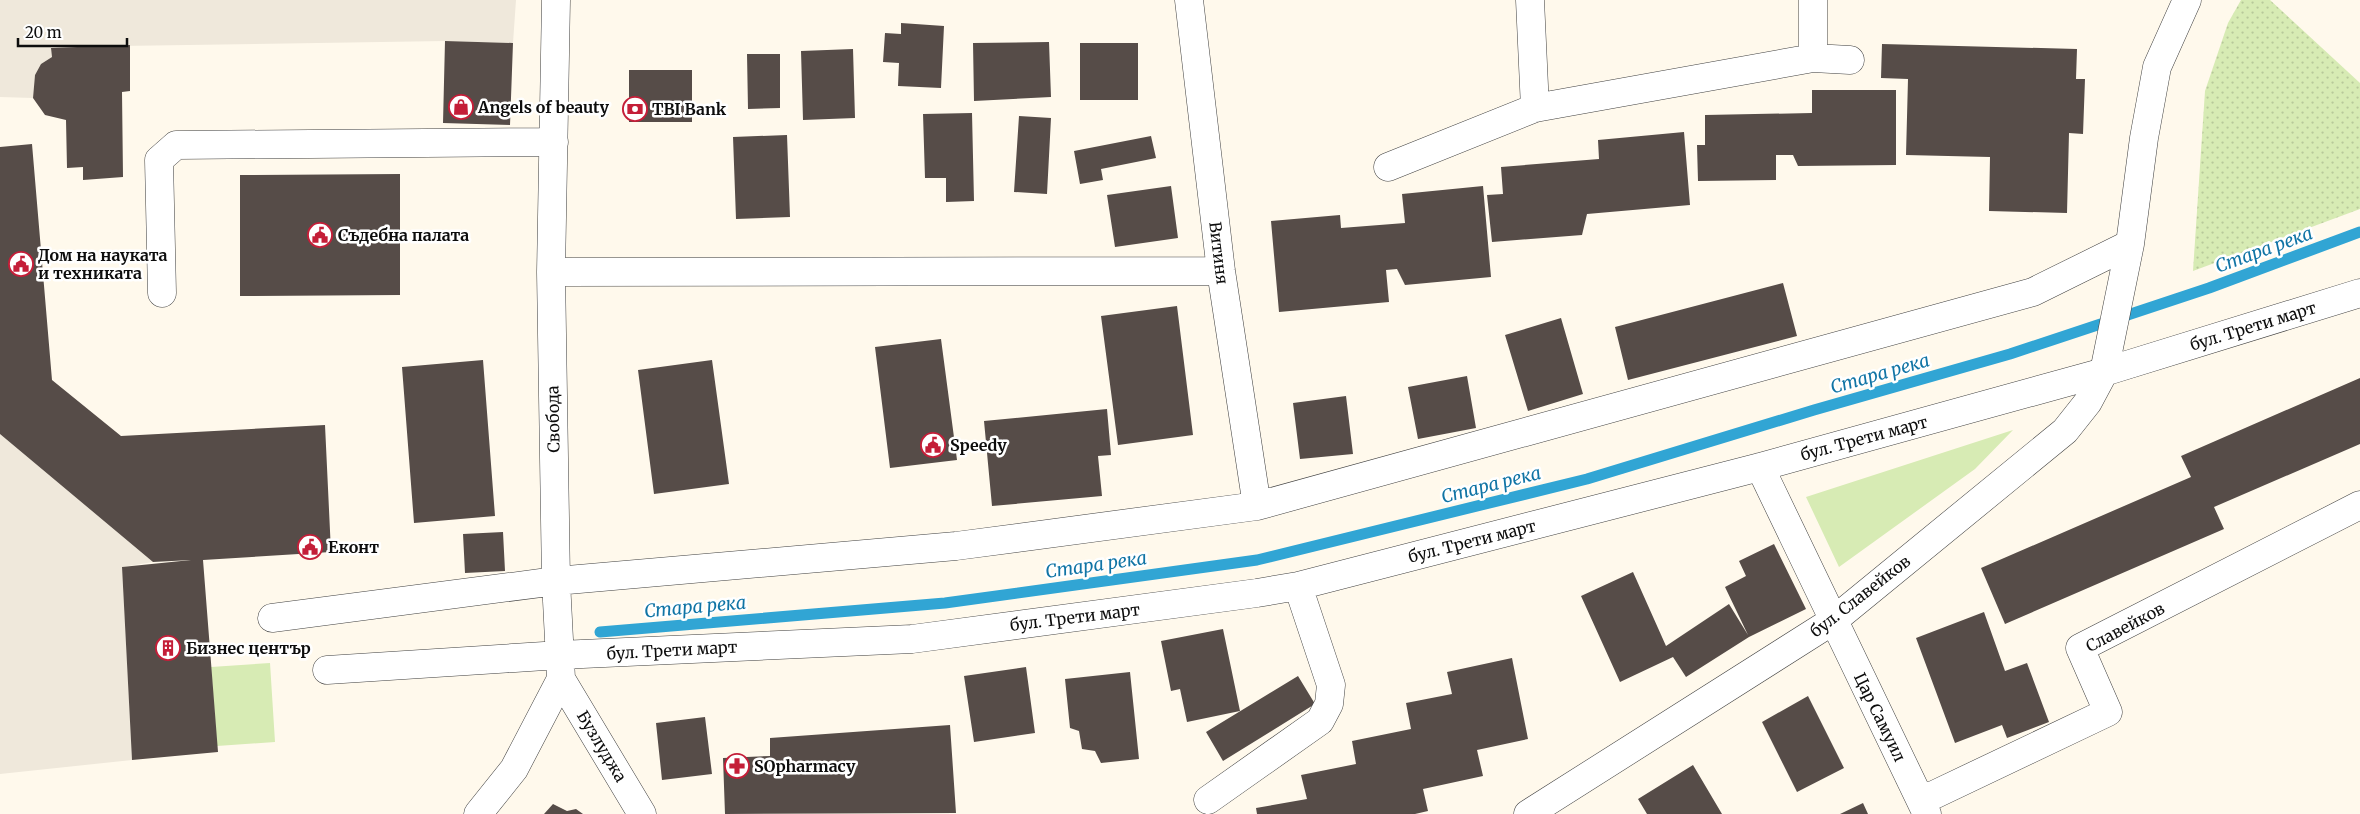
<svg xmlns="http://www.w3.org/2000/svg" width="2360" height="814" font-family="Merriweather,serif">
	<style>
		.grass { fill: url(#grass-dots) }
		.park { fill: #d7ebb4 }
		.plaza { fill: #efe8db }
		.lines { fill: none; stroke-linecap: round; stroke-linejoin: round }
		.stream { stroke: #31a5d4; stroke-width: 11 }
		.building { fill: #564c48 }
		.minor-casing { stroke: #404040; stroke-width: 29 }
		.minor { stroke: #fff; stroke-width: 28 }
		.labels { text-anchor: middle; stroke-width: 5; stroke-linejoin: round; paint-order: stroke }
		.poi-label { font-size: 16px; font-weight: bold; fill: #0d0d0d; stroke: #fff; text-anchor: start }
		.street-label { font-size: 16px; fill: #0d0d0d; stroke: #fff }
		.water-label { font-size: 18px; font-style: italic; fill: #1074a5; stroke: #fff }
	</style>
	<defs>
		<pattern id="grass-dots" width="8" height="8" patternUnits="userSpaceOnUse" patternTransform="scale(1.25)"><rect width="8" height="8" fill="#d7ebb4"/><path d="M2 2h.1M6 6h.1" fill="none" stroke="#b7c89a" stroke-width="1.8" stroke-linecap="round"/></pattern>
	</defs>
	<rect width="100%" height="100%" fill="#fff9ec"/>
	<path class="grass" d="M 2241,0 L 2270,0 L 2360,83 L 2360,209 L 2193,271 L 2205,91 L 2228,23 Z"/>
	<path class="park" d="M 2013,430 L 1975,469 L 1839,567 L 1806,497 Z
		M 270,663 L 275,742 L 217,746 L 211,667 Z"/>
	<path class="plaza" d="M 0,0 L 516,0 L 513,43 L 445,41 L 51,47 L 52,57 L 41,64 L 35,75 L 33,98 L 0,97 Z
		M 0,434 L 153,562 L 122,567 L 132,760 L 0,774 Z"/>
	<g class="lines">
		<path class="stream" d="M 600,632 L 945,603 L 1257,560 L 1587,479 L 1814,410 L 2010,354 L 2209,288 L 2360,232"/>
	</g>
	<path class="building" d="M 901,23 L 944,26 L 941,88 L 898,86 L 899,63 L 883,62 L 885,33 L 901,34 Z
		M 445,41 L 513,43 L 510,125 L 443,123 Z
		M 1049,42 L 1051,97 L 974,101 L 973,43 Z
		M 1080,43 L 1138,43 L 1138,100 L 1080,100 Z
		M 1882,44 L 2077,49 L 2076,79 L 2085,79 L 2083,134 L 2069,133 L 2067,213 L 1989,211 L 1990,157 L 1906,155 L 1908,79 L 1881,78 Z
		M 130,45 L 130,91 L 122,92 L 123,177 L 83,180 L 83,167 L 67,168 L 66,120 L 45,115 L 33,98 L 35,75 L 41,64 L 52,57 L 51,48 Z
		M 853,49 L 855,118 L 803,120 L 801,51 Z
		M 747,54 L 780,54 L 780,108 L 748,109 Z
		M 629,70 L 692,70 L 692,122 L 629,122 Z
		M 1812,90 L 1896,90 L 1896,165 L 1798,166 L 1793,155 L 1776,155 L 1776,180 L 1698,181 L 1697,145 L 1705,145 L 1705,115 L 1812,113 Z
		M 972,113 L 974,201 L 946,202 L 946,178 L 925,178 L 923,114 Z
		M 1019,116 L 1051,118 L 1047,194 L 1014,192 Z
		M 1684,132 L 1690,205 L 1587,214 L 1582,235 L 1492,242 L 1487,195 L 1503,194 L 1501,167 L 1599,159 L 1598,140 Z
		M 787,135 L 790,217 L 736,219 L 733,137 Z
		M 1151,136 L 1156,158 L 1101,169 L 1103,180 L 1080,184 L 1074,151 Z
		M 32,144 L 52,380 L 121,436 L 325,425 L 331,552 L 203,560 L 218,752 L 132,760 L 122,567 L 191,560 L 153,562 L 0,434 L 0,147 Z
		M 400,174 L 400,295 L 240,296 L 240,175 Z
		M 1171,186 L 1178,238 L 1115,247 L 1107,195 Z
		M 1483,186 L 1491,277 L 1405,285 L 1397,269 L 1386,270 L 1389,302 L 1279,312 L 1271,221 L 1340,215 L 1341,228 L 1405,223 L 1402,194 Z
		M 1783,283 L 1797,336 L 1628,380 L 1615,327 Z
		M 1177,306 L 1193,435 L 1118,445 L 1101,316 Z
		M 1561,318 L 1583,394 L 1528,411 L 1505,335 Z
		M 941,339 L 957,460 L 890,468 L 875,347 Z
		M 483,360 L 495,516 L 414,523 L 402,367 Z
		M 712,360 L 729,484 L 654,494 L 638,370 Z
		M 1467,376 L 1476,428 L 1418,439 L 1408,387 Z
		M 2360,378 L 2360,444 L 2214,507 L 2224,529 L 2005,624 L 1981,568 L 2191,477 L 2181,456 Z
		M 1346,396 L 1353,454 L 1300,459 L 1293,403 Z
		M 1107,409 L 1111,455 L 1098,456 L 1102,496 L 992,506 L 984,421 Z
		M 503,532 L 505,571 L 465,573 L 463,534 Z
		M 1774,544 L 1806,609 L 1749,637 L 1686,677 L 1673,657 L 1620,682 L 1581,596 L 1633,572 L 1666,646 L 1729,604 L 1748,635 L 1725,587 L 1746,576 L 1739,561 Z
		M 1984,612 L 2005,671 L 2027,663 L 2049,722 L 2007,738 L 2002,725 L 1955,743 L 1916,638 Z
		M 1223,629 L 1240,711 L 1187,722 L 1180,689 L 1171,691 L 1161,641 Z
		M 1512,658 L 1528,739 L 1477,750 L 1483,776 L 1423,789 L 1428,811 L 1415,814 L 1257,814 L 1256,808 L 1307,799 L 1301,775 L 1356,764 L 1352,741 L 1411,729 L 1406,703 L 1452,694 L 1447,672 Z
		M 1026,667 L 1035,733 L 974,742 L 964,676 Z
		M 1130,672 L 1139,759 L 1101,763 L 1095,751 L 1082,749 L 1079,731 L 1070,728 L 1065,679 Z
		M 1298,676 L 1315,704 L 1223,761 L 1206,732 Z
		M 1808,696 L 1844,768 L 1797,792 L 1762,722 Z
		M 705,717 L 712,774 L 662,780 L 656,723 Z
		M 950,725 L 956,813 L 725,814 L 723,758 L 770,756 L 770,738 Z
		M 1693,765 L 1722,814 L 1647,814 L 1638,799 Z
		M 1863,803 L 1868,814 L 1840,814 Z
		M 553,804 L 567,811 L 576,809 L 583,814 L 544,814 Z"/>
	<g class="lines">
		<defs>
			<path id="minor" d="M 1189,0 L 1221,271 L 1257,506
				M 1530,0 L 1535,108
				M 1813,0 L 1813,58
				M 1388,167 L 1535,108 L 1813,58 L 1850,60
				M 551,272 L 1221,271
				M 162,293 L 159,160 L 176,145 L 554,142
				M 1760,467 L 1927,814
				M 272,618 L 556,581 L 956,546 L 1257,506 L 2033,292 L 2130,244
				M 327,670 L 560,655 L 912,639 L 1257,593 L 1298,586 L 1760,467 L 2104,372 L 2360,293
				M 561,679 L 642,814
				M 1208,800 L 1320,721 L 1329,704 L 1331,685 L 1298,586
				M 1921,801 L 2108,712 L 2080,648 L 2360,505
				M 478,814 L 514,769 L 561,679 L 556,581 L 551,272 L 556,0
				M 1528,814 L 1834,620 L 2065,431 L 2088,402 L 2104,372 L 2130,244 L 2144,138 L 2157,67 L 2187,0"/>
		</defs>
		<use href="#minor" class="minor-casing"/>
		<use href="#minor" class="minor"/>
	</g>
	<defs>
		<symbol id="shop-ring" viewBox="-11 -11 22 22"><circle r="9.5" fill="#fff" stroke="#c41e38" stroke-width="1.5"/><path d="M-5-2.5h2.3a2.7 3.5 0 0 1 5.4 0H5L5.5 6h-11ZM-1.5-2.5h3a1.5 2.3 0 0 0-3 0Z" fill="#c41e38"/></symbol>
		<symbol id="bank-ring" viewBox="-11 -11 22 22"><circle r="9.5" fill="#fff" stroke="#c41e38" stroke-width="1.5"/><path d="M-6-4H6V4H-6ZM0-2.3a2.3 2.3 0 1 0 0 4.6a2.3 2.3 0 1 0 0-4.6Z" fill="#c41e38"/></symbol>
		<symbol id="civic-ring" viewBox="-11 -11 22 22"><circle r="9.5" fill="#fff" stroke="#c41e38" stroke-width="1.5"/><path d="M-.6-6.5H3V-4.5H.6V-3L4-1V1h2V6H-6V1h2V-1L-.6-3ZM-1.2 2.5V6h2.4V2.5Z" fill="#c41e38"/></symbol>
		<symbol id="building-ring" viewBox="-11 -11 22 22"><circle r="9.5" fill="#fff" stroke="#c41e38" stroke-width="1.5"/><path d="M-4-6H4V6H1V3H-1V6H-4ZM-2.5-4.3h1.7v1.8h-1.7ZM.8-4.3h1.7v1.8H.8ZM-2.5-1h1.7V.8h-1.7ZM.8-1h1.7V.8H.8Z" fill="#c41e38"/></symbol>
		<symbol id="pharmacy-ring" viewBox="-11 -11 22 22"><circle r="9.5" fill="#fff" stroke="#c41e38" stroke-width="1.5"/><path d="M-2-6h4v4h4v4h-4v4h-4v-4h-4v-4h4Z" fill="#c41e38"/></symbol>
	</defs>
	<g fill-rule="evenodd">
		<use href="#shop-ring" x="447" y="93" width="28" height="28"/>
		<use href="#bank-ring" x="621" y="95" width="28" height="28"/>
		<use href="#civic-ring" x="306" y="221" width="28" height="28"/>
		<use href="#civic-ring" x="7" y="250" width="28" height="28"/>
		<use href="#civic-ring" x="919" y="431" width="28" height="28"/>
		<use href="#civic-ring" x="296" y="533" width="28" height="28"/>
		<use href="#building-ring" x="154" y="634" width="28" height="28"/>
		<use href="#pharmacy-ring" x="723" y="752" width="28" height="28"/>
	</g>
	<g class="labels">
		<g class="poi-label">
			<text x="478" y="113">Angels of beauty</text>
			<text x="652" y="115">TBI Bank</text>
			<text x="338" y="241">Съдебна палата</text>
			<text x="38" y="261">Дом на науката<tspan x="38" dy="18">и техниката</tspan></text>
			<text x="950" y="451">Speedy</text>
			<text x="328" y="553">Еконт</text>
			<text x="186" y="654">Бизнес център</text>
			<text x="754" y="772">SOpharmacy</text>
		</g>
		<g class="street-label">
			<text transform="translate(1219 253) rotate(83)" y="6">Витиня</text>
			<text transform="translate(2253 326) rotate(-17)" y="6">бул. Трети март</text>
			<text transform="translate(553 419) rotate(-91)" y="6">Свобода</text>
			<text transform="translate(1864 438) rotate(-15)" y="6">бул. Трети март</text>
			<text transform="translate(1472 541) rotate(-14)" y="6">бул. Трети март</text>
			<text transform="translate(1860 596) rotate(-38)" y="6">бул. Славейков</text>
			<text transform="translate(1075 617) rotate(-7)" y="6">бул. Трети март</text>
			<text transform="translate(2125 627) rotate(-28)" y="6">Славейков</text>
			<text transform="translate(672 650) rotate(-3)" y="6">бул. Трети март</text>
			<text transform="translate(1880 717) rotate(64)" y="6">Цар Самуил</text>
			<text transform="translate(602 746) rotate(59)" y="6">Бузлуджа</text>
		</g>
		<g class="water-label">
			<text transform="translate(2264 250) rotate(-20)" y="6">Стара река</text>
			<text transform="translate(1880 374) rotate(-16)" y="6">Стара река</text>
			<text transform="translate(1491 485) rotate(-14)" y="6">Стара река</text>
			<text transform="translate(1096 565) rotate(-8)" y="6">Стара река</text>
			<text transform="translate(695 607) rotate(-5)" y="6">Стара река</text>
		</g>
	</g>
	<path d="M18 38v8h109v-8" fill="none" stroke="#0d0d0d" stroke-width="2.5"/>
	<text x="25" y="38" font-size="15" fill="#0d0d0d" stroke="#ffffff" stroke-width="4" paint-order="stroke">20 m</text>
</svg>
